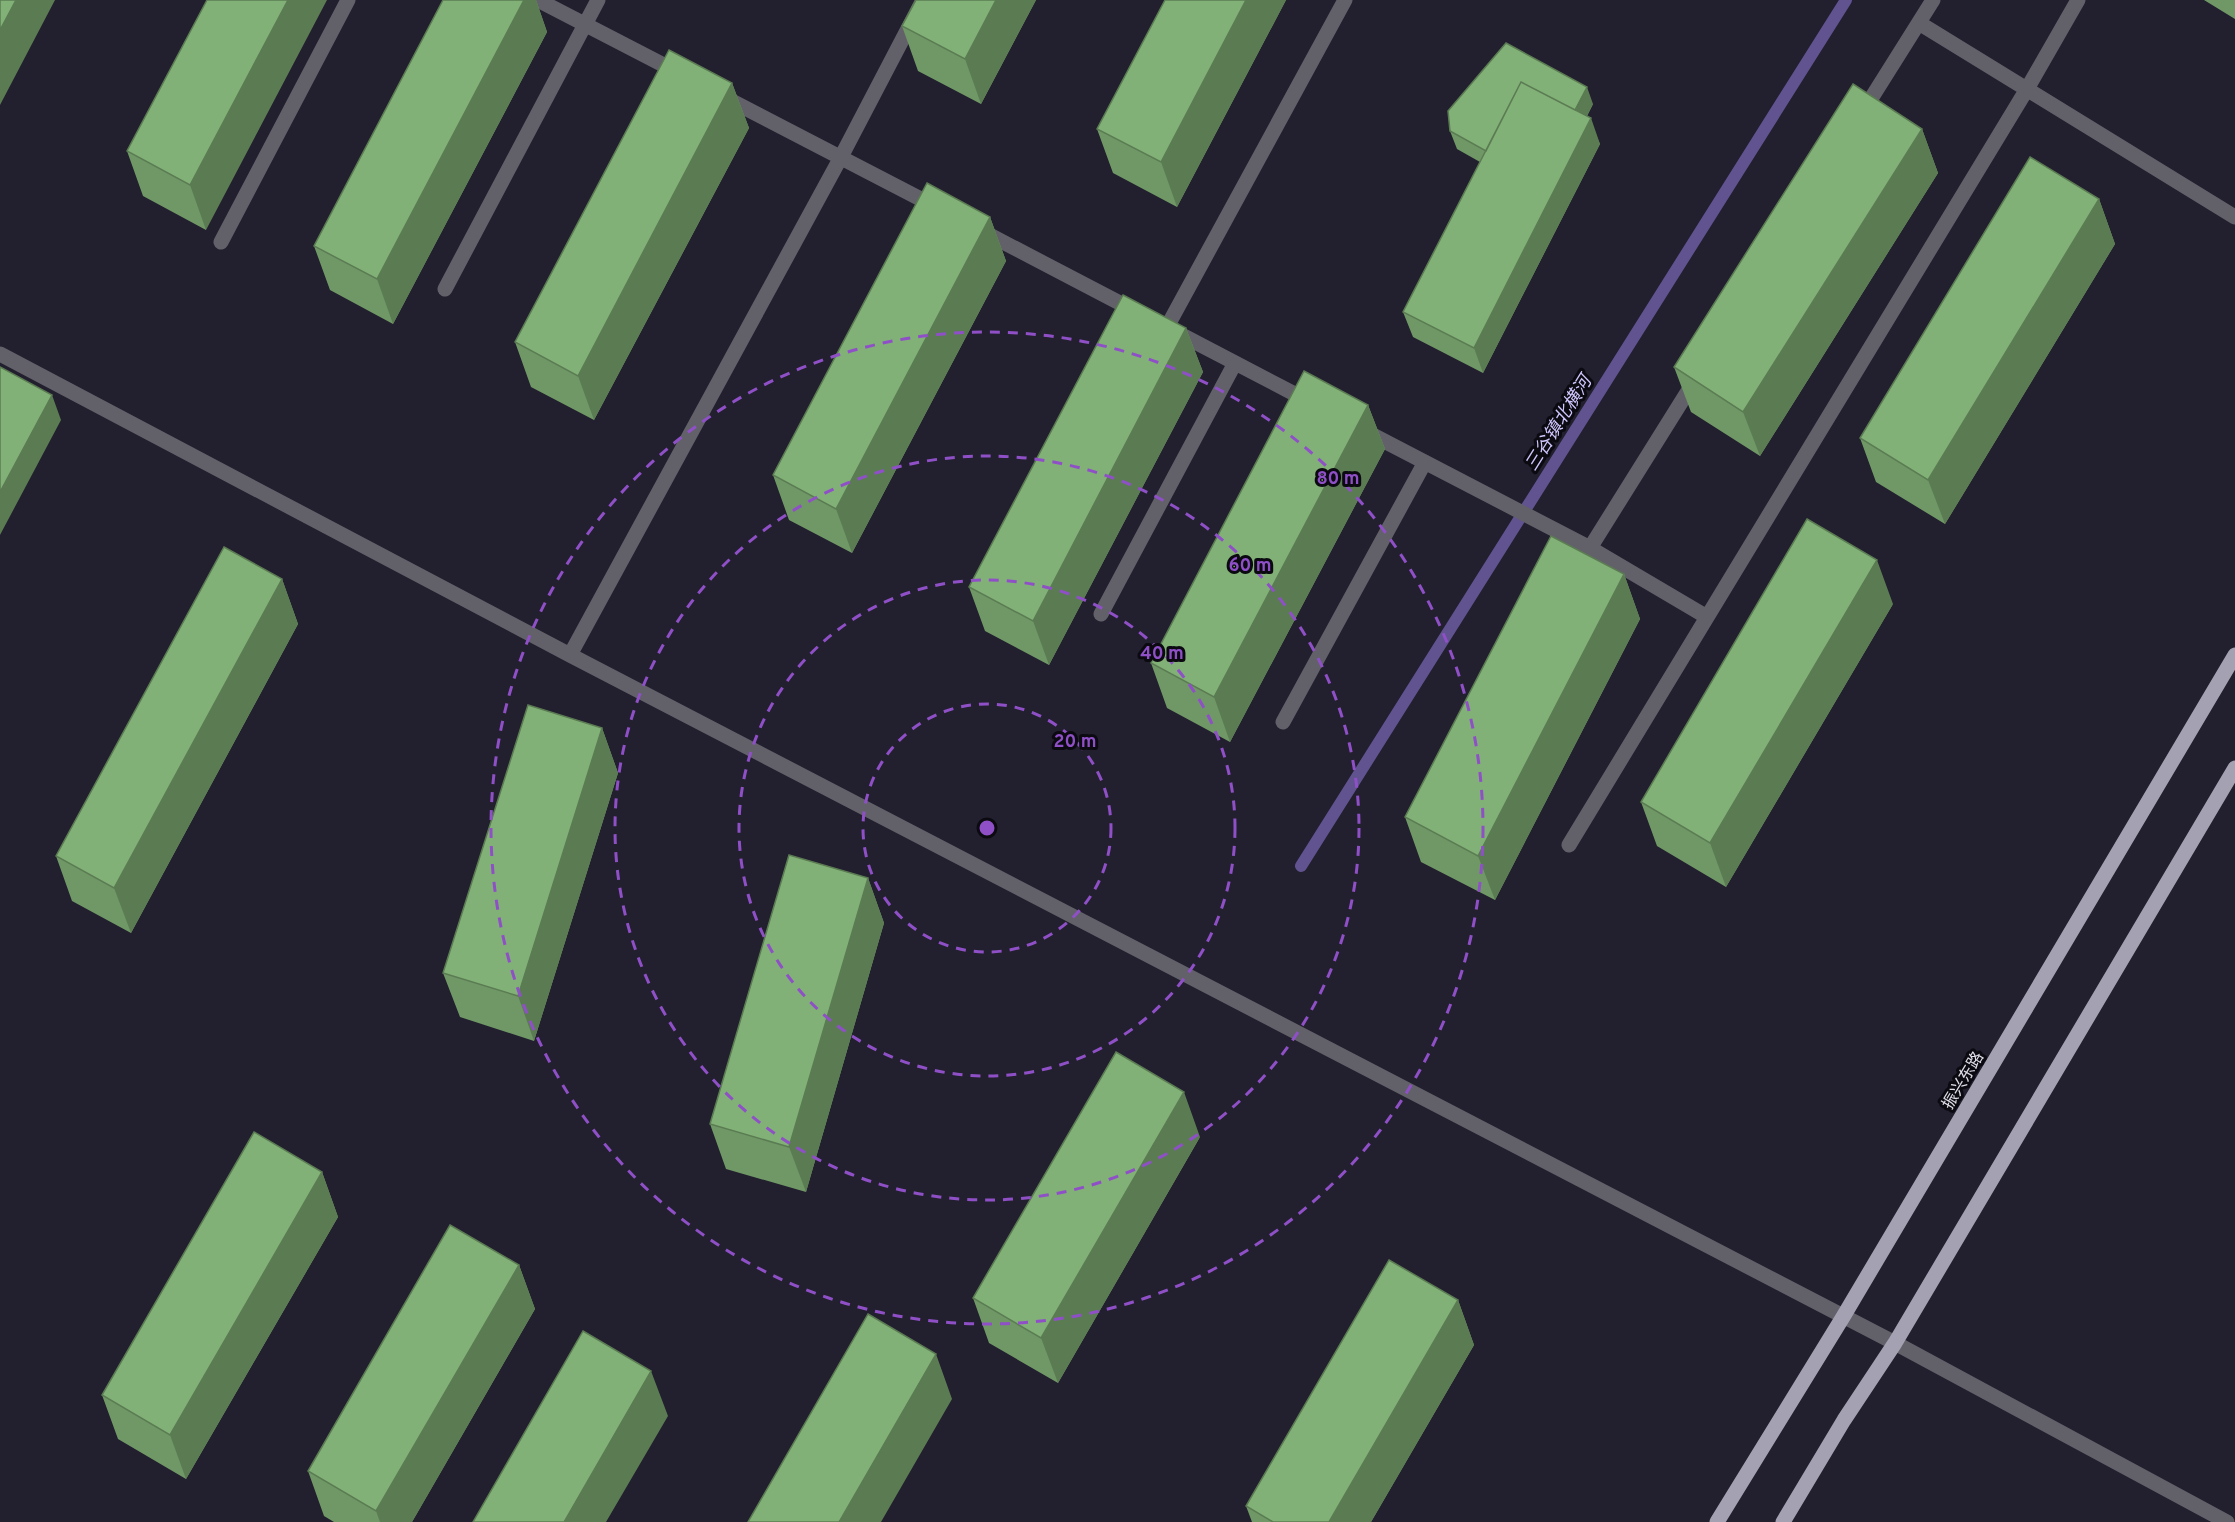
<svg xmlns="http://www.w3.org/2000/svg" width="2235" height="1522" font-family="Overpass,'Noto Sans SC',sans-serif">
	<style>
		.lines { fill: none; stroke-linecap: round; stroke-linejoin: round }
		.stream { stroke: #615390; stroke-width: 12 }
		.minor { stroke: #626169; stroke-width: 15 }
		.major { stroke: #a4a1b2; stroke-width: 15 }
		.wall { fill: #709866 }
		.shaded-wall { fill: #5b7c53 }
		.building { fill: #82b177; stroke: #5b7c53; stroke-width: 1.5 }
		.ring { fill: none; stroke: #8f50c7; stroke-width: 3; stroke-dasharray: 10 8 }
		.labels { text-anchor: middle; stroke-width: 6; stroke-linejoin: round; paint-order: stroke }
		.street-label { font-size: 16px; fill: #e0dfe9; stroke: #0b0a11 }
		.water-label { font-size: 18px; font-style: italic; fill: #cfc5fc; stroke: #0b0a11 }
		.centre { fill: #8f50c7; stroke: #0b0a11; stroke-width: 3 }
		.ring-label { font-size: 18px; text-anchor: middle; font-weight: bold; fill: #8f50c7; stroke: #0b0a11; stroke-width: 6; stroke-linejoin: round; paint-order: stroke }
	</style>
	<rect width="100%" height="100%" fill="#221f2e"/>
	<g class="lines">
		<path class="stream" d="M 1301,866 L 1846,0"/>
		<path class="minor" d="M 538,0 L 679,73
			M 1919,23 L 2235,217
			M 722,96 L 938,208
			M 1862,113 L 1933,0
			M 980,230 L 1137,312
			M 221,242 L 348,0
			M 445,289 L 598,0
			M 1167,327 L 1345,0
			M 1174,331 L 1310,402
			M 0,354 L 570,655 L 1895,1343 L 2227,1522
			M 1363,430 L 1590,548 L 1695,380
			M 1590,548 L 1707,617
			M 1101,614 L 1235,363
			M 570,655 L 841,157 L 923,0
			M 1283,722 L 1425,462
			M 1569,845 L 2027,89 L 2078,0"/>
		<path class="major" d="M 1717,1522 L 1843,1317 L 2235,655
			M 1783,1522 L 1844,1420 L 1895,1343 L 2235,768"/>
	</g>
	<path class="wall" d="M 207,0 L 206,230 L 143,196 L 127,151 Z
		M 443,0 L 536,0 L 547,32 L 393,324 L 330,290 L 314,246 Z
		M 916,0 L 1036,0 L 981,104 L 918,71 L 902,26 Z
		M 1165,0 L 1286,0 L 1177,207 L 1113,173 L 1097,129 Z
		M 2204,0 L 2235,0 L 2235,19 Z
		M 732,83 L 749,128 L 594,420 L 531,387 L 515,342 Z
		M 1593,104 L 1587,116 L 1600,144 L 1483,373 L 1413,337 L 1403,312 L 1480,162 L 1457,149 L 1450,131 Z
		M 1922,129 L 1938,173 L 1760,456 L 1691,412 L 1674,367 Z
		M 2099,199 L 2115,244 L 1945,524 L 1876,482 L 1860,438 Z
		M 990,217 L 1006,261 L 852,553 L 789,520 L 773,475 Z
		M 1186,328 L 1203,372 L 1049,665 L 985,631 L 969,587 Z
		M 1368,405 L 1385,449 L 1230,742 L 1167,708 L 1151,663 Z
		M 1624,574 L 1640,619 L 1495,900 L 1421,862 L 1405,817 Z
		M 282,579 L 298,624 L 131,933 L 72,901 L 56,856 Z
		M 1893,604 L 1726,887 L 1657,846 L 1641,802 Z
		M 602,728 L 618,773 L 534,1041 L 460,1017 L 443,973 Z
		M 868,878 L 884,923 L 806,1192 L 726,1169 L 710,1124 Z
		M 1200,1137 L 1058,1383 L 989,1343 L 973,1298 Z
		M 322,1172 L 338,1217 L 186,1479 L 118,1439 L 102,1395 Z
		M 519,1265 L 535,1309 L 412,1522 L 334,1522 L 324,1516 L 308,1471 Z
		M 1458,1300 L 1474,1345 L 1371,1522 L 1252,1522 L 1246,1506 Z"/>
	<path class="shaded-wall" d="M 16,0 L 55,0 L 0,105 L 0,30 Z
		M 288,0 L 327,0 L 206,230 L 190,185 Z
		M 524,0 L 536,0 L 547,32 L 393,324 L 377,279 Z
		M 996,0 L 1036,0 L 981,104 L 965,59 Z
		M 1246,0 L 1286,0 L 1177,207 L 1161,162 Z
		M 732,83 L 749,128 L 594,420 L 578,376 Z
		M 1587,87 L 1593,104 L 1579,132 L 1573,115 Z
		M 1591,118 L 1600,144 L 1483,373 L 1474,348 Z
		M 1922,129 L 1938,173 L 1760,456 L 1743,412 Z
		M 2099,199 L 2115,244 L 1945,524 L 1928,480 Z
		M 990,217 L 1006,261 L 852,553 L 836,509 Z
		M 1186,328 L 1203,372 L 1049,665 L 1033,621 Z
		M 52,395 L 61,420 L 0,535 L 0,492 Z
		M 1368,405 L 1385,449 L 1230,742 L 1214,697 Z
		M 1877,560 L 1893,604 L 1726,887 L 1710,843 Z
		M 1624,574 L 1640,619 L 1495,900 L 1478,856 Z
		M 282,579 L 298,624 L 131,933 L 114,888 Z
		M 602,728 L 618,773 L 534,1041 L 518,996 Z
		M 868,878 L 884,923 L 806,1192 L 789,1147 Z
		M 1184,1092 L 1200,1137 L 1058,1383 L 1041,1338 Z
		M 322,1172 L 338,1217 L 186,1479 L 170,1435 Z
		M 519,1265 L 535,1309 L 412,1522 L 380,1522 L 376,1511 Z
		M 1458,1300 L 1474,1345 L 1371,1522 L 1329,1522 Z
		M 936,1354 L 952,1399 L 881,1522 L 839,1522 Z
		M 651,1371 L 668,1416 L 606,1522 L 564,1522 Z"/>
	<path class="building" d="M 0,0 L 16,0 L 0,30 Z
		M 207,0 L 288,0 L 190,185 L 127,151 Z
		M 443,0 L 524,0 L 377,279 L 314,246 Z
		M 916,0 L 996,0 L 965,59 L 902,26 Z
		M 1165,0 L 1246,0 L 1161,162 L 1097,129 Z
		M 1506,43 L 1587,87 L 1575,110 L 1521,82 L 1486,151 L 1450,131 L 1448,111 Z
		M 669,50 L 732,83 L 578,376 L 515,342 Z
		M 1521,82 L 1591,118 L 1474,348 L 1403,312 Z
		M 1853,84 L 1922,129 L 1743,412 L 1674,367 Z
		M 2030,157 L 2099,199 L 1928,480 L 1860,438 Z
		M 927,183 L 990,217 L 836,509 L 773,475 Z
		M 1123,295 L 1186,328 L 1033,621 L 969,587 Z
		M 0,367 L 52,395 L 0,492 Z
		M 1304,371 L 1368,405 L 1214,697 L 1151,663 Z
		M 1807,519 L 1877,560 L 1710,843 L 1641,802 Z
		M 1551,536 L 1624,574 L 1478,856 L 1405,817 Z
		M 224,547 L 282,579 L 114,888 L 56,856 Z
		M 528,705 L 602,728 L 518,996 L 443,973 Z
		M 789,855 L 868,878 L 789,1147 L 710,1124 Z
		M 1116,1052 L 1184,1092 L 1041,1338 L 973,1298 Z
		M 254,1132 L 322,1172 L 170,1435 L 102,1395 Z
		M 450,1225 L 519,1265 L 376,1511 L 308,1471 Z
		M 1389,1260 L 1458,1300 L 1329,1522 L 1273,1522 L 1246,1506 Z
		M 868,1314 L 936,1354 L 839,1522 L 748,1522 Z
		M 583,1331 L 651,1371 L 564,1522 L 473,1522 Z"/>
	<g class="ring">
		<circle cx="987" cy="828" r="124"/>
		<circle cx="987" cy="828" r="248"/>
		<circle cx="987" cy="828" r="372"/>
		<circle cx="987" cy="828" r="496"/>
	</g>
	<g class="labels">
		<g class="street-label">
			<text transform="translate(1962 1080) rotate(-59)" y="6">振兴东路</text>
		</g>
		<g class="water-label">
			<text transform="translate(1558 423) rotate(-58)" y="6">三谷镇北横河</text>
		</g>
	</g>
	<circle cx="987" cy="828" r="9" class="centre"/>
	<g class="ring-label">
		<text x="1338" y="484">80 m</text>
		<text x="1250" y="571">60 m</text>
		<text x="1162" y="659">40 m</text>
		<text x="1075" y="747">20 m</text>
	</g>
</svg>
